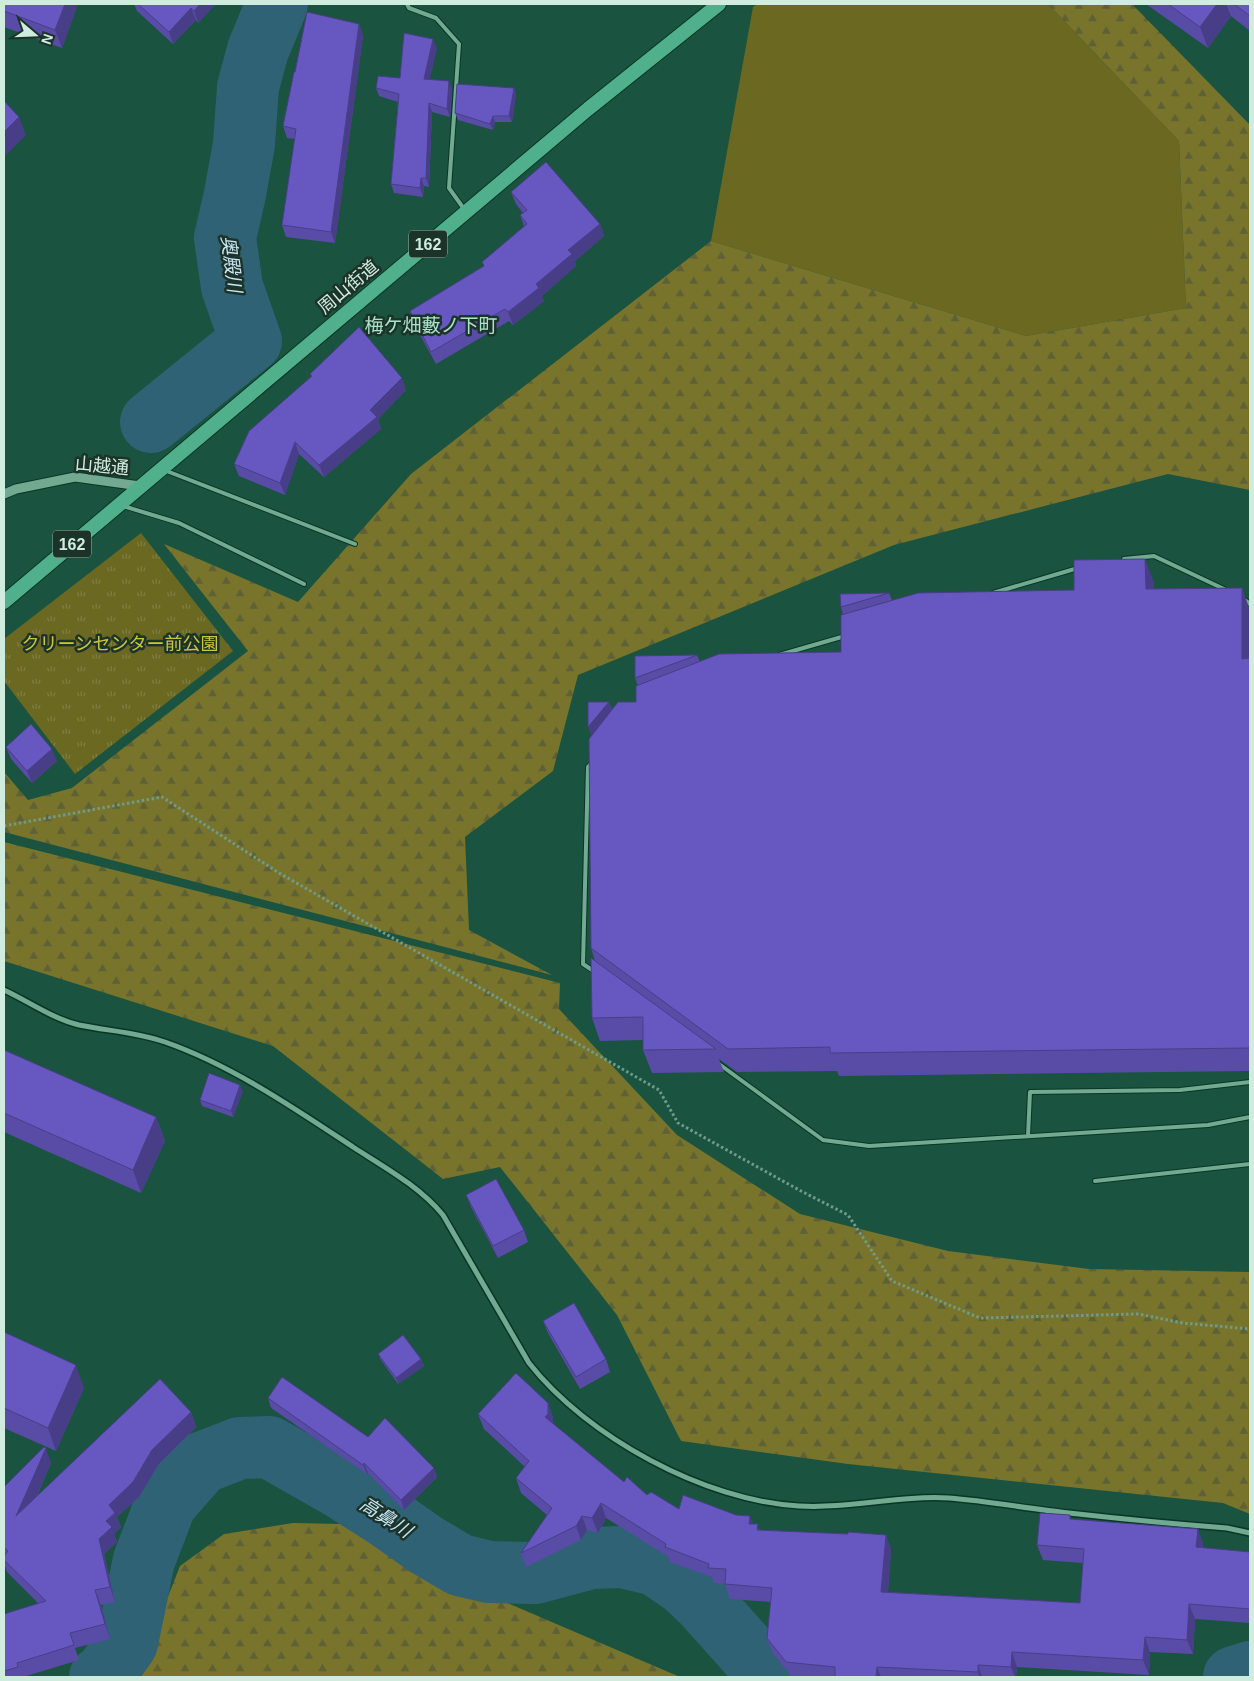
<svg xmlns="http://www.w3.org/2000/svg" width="1254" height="1681" font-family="Arial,'Noto Sans JP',sans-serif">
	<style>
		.grass { fill: #6b6822 }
		.forest { fill: url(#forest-firs) }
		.park { fill: url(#park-tufts) }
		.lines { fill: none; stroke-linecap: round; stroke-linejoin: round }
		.river { stroke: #306276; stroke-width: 62 }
		.service-casing { stroke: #0a3627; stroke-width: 6 }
		.minor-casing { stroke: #0a3627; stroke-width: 8 }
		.tertiary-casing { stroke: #0a3627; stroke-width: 11 }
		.trunk-casing { stroke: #0a3627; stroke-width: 16 }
		.path { stroke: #6f9b8a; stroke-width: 3; stroke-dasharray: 2.5 2.5; stroke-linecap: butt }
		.service { stroke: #71a991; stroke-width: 4 }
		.minor { stroke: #71a991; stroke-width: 5 }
		.tertiary { stroke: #71a991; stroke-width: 9 }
		.trunk { stroke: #50b08c; stroke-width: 14 }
		.wall { fill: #594ca6 }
		.shaded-wall { fill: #483e87 }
		.building { fill: #6758c1; stroke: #483e87 }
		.labels { text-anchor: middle; stroke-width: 5; stroke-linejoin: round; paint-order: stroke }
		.shield { fill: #1c332a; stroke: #9ab4a9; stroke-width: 1 }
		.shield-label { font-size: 16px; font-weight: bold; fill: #d0ecdf }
		.street-label { font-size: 18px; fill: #d0ecdf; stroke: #1c332a }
		.park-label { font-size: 18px; fill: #cbc43d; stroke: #1c332a }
		.water-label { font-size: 19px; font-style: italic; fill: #c7e6f4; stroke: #1c332a }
		.neighbourhood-label { font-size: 19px; fill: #aae3ca; stroke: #1c332a }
	</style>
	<defs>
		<pattern id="forest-firs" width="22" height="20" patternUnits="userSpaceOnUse" patternTransform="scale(1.25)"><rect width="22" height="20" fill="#78742b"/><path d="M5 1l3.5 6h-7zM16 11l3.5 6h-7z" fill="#5e6036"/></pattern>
		<pattern id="park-tufts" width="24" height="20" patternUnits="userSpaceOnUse" patternTransform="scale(1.25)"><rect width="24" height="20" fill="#6b6822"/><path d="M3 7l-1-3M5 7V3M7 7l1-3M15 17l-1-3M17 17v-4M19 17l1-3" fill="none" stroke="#7f7e42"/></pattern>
	</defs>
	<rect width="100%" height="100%" fill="#1a533f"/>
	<path class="grass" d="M 757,4 L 1048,4 L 1179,141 L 1186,308 L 1026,336 L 711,241 L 753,7 Z"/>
	<path class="forest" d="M 1048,4 L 1132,4 L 1250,125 L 1250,490 L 1168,474 L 894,545 L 578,675 L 553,771 L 465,837 L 469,930 L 552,975 L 4,832 L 4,772 L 28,800 L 72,788 L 248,651 L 164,544 L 298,602 L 411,474 L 711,241 L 1026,336 L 1186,308 L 1179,141 Z
		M 4,842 L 560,983 L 559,1009 L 677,1135 L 800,1214 L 948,1251 L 1089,1269 L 1250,1272 L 1250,1514 L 1223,1503 L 848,1464 L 681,1441 L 617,1315 L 500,1167 L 443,1179 L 273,1046 L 4,961 Z
		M 293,1523 L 340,1524 L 484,1593 L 680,1677 L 125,1677 L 153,1635 L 180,1566 L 224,1534 Z"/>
	<path class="park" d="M 141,533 L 233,651 L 75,774 L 4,681 L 4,639 Z"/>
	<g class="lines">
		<path class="river" d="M 151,422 L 251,341 L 232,287 L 225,238 L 235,194 L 244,144 L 248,87 L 258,50 L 277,4
			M 100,1677 L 105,1674 L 127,1643 L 144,1560 L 166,1503 L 201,1463 L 240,1448 L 269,1447 L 341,1488 L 385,1516 L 426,1545 L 460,1565 L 489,1572 L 535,1573 L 591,1558 L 623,1557 L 656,1565 L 684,1584 L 704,1603 L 770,1677
			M 1234,1677 L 1250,1672"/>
		<defs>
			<path id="service" d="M 407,4 L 409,8 L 436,18 L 459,44 L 449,188 L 464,209
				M 164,470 L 355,544
				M 123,506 L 179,523 L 304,584
				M 1124,559 L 1154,556 L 1224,589
				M 993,593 L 1078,568
				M 1243,599 L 1250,604
				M 779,655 L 845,636
				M 591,764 L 588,767 L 583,964 L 595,972
				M 719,1064 L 823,1140 L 869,1146 L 1208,1125 L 1250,1117
				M 1028,1136 L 1030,1092 L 1180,1090 L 1250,1082
				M 1095,1181 L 1250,1164"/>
			<path id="minor" d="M 4,990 C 28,1001 53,1019 79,1025 C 108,1031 137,1032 165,1042 C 231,1065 294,1108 353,1147 C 384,1167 419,1186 443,1215 L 529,1363 C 587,1437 705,1501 799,1506 C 849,1509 899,1495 949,1498 C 989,1501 1029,1509 1069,1513 C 1122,1519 1174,1524 1227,1528 L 1250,1533"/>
			<path id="tertiary" d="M 4,494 L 16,489 L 75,477 L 140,486"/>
			<path id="trunk" d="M 4,602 L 588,109 L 719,4"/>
		</defs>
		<use href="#service" class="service-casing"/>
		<use href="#minor" class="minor-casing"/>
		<use href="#tertiary" class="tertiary-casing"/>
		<use href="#trunk" class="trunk-casing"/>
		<path class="path" d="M 4,826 L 162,797 L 279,873 L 659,1090 L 678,1123 L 801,1191 L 848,1215 L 892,1281 L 980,1318 L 1138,1314 L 1183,1323 L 1250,1329"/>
		<use href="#service" class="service"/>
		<use href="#minor" class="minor"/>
		<use href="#tertiary" class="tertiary"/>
		<use href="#trunk" class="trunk"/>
	</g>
	<path class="wall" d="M 4,4 L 78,4 L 62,48 L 4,27 Z
		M 134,4 L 216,4 L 198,23 L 196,20 L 173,44 L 137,11 Z
		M 1146,4 L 1250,4 L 1250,31 L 1231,16 L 1208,48 Z
		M 359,24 L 363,36 L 335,243 L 286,237 L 282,225 L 295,139 L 287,138 L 283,126 L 295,72 Z
		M 437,48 L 429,80 L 452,89 L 450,117 L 432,112 L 429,187 L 424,186 L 423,197 L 394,193 L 391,184 L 398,102 L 379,96 L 376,88 L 400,78 Z
		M 516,94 L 512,122 L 495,122 L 493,130 L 458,120 L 455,113 Z
		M 511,192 L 600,224 L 604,236 L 575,261 L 576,266 L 542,296 L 544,301 L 513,325 L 509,321 L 436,364 L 414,324 L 410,311 L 484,266 L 482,262 L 524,226 L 520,215 L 523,213 L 516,204 Z
		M 310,374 L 406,390 L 378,419 L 381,429 L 324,477 L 299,454 L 285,495 L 239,476 L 234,464 L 311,377 Z
		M 1154,582 L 1154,589 L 1242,588 L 1250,611 L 1250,1071 L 839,1076 L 837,1071 L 737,1072 L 719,1059 L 724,1072 L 652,1073 L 643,1050 L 643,1040 L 600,1041 L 592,1018 L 595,961 L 591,948 L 591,735 L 609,702 L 612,710 L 636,702 L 638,686 L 635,678 L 697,655 L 700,662 L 841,652 L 843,615 L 841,607 L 889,593 L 892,600 L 1074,590 Z
		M 6,747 L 57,761 L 32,783 L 11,759 Z
		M 4,1050 L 156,1117 L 165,1141 L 141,1193 L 4,1132 Z
		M 243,1091 L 233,1117 L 202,1106 L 200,1100 Z
		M 466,1195 L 524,1230 L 528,1242 L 498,1258 L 471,1207 Z
		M 543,1321 L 606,1359 L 610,1372 L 580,1389 L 548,1333 Z
		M 4,1332 L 84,1388 L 56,1451 L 4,1428 Z
		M 378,1354 L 421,1359 L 424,1366 L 398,1384 L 381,1360 Z
		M 268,1398 L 368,1437 L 434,1468 L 437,1477 L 404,1510 L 368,1473 L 367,1474 L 271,1408 Z
		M 548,1403 L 553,1418 L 553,1424 L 624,1482 L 647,1495 L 679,1509 L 753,1524 L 760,1530 L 848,1534 L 886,1535 L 891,1550 L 888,1592 L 1080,1603 L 1083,1563 L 1043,1560 L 1037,1545 L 1072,1519 L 1203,1543 L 1203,1548 L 1250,1552 L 1250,1623 L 1195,1619 L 1193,1654 L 1150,1652 L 1149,1675 L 1017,1667 L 1016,1677 L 792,1677 L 773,1653 L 767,1638 L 771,1602 L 730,1599 L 725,1584 L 714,1583 L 712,1577 L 670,1562 L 669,1557 L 606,1518 L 598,1533 L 587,1530 L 581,1540 L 526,1567 L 521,1553 L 547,1515 L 521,1493 L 516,1478 L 525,1467 L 484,1429 L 478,1414 Z
		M 191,1412 L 196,1427 L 158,1465 L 139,1497 L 117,1517 L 121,1527 L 114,1534 L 117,1542 L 104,1554 L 115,1602 L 101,1605 L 110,1639 L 75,1648 L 79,1660 L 23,1677 L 4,1677 L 4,1614 L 39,1604 L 7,1572 L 4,1563 L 4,1487 L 51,1463 L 37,1496 Z"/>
	<path class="shaded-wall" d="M 65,4 L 78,4 L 62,48 L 55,30 Z
		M 200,4 L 216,4 L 198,23 L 194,11 Z
		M 1217,4 L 1226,4 L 1231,16 L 1208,48 L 1200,27 Z
		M 191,8 L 196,20 L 173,44 L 169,32 Z
		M 359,24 L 363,36 L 335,243 L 331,232 Z
		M 433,39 L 437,48 L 428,88 L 424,79 Z
		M 449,81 L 452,89 L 450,117 L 447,109 Z
		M 514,88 L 516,94 L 512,122 L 509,116 Z
		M 429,103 L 432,112 L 429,187 L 426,178 Z
		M 493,116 L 495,122 L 493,130 L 490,124 Z
		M 19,117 L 26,135 L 4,157 L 4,132 Z
		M 421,178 L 424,186 L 423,197 L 420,188 Z
		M 600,224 L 604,236 L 575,261 L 576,266 L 542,296 L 544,301 L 513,325 L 508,312 L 568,250 Z
		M 402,378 L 406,390 L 378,419 L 381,429 L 324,477 L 319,465 L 370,410 Z
		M 295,442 L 299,454 L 285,495 L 280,483 Z
		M 1145,559 L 1154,582 L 1154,612 L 1146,589 Z
		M 1242,588 L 1250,611 L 1250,680 L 1242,659 Z
		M 609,702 L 617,725 L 597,750 L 588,727 Z
		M 52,749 L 57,761 L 32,783 L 27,771 Z
		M 240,1085 L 243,1091 L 233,1117 L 231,1111 Z
		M 156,1117 L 165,1141 L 141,1193 L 133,1170 Z
		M 421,1359 L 424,1366 L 398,1384 L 396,1378 Z
		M 76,1365 L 84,1388 L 56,1451 L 48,1428 Z
		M 548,1403 L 553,1418 L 553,1429 L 545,1417 Z
		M 191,1412 L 196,1427 L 158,1465 L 139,1497 L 117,1517 L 121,1527 L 114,1534 L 117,1542 L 104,1554 L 115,1602 L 110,1587 L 99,1539 L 106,1521 L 109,1505 L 152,1450 Z
		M 46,1448 L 51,1463 L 21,1531 L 16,1516 Z
		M 364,1463 L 368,1473 L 367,1474 L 363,1465 Z
		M 434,1468 L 437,1477 L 404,1510 L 401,1500 Z
		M 601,1503 L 606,1518 L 598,1533 L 592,1518 Z
		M 582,1516 L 587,1530 L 581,1540 L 576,1526 Z
		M 750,1516 L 756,1531 L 749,1524 Z
		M 1198,1529 L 1203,1543 L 1202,1562 L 1196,1547 Z
		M 886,1535 L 891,1550 L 887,1606 L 881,1592 Z
		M 95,1590 L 101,1605 L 110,1639 L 105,1624 Z
		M 1189,1604 L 1195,1619 L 1193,1654 L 1187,1640 Z
		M 1145,1637 L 1150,1652 L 1149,1675 L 1143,1660 Z
		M 1012,1652 L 1017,1667 L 1016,1677 L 1015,1677 L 1011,1667 Z
		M 978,1665 L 982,1677 L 979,1677 L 978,1672 Z
		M 877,1667 L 881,1677 L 876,1677 Z"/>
	<path class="building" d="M 4,4 L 65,4 L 55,30 L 4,11 Z
		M 138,4 L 200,4 L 194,11 L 191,8 L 169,32 Z
		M 1168,4 L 1217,4 L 1200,27 Z
		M 1234,4 L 1250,4 L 1250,16 Z
		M 307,12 L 359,24 L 331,232 L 282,225 L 296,129 L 283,126 L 294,72 L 295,72 Z
		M 404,33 L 433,39 L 424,79 L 449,81 L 447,109 L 429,103 L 426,178 L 421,178 L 420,188 L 391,184 L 399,94 L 376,88 L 378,76 L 400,78 Z
		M 457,84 L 514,88 L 509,116 L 493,116 L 490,124 L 455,113 Z
		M 4,101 L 19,117 L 4,132 Z
		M 546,162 L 600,224 L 568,250 L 572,254 L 536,284 L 539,288 L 508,312 L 505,309 L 431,352 L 410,311 L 484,266 L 482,262 L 527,224 L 520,215 L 527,210 L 511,192 Z
		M 359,327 L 402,378 L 370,410 L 377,417 L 319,465 L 295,442 L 280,483 L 234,464 L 249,431 L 312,376 L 310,374 Z
		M 1145,559 L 1146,589 L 1242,588 L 1242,659 L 1250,658 L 1250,1048 L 830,1053 L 830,1047 L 728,1049 L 591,948 L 589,739 L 618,702 L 636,702 L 636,686 L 719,654 L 841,652 L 841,615 L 918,593 L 1074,590 L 1074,560 Z
		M 889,593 L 841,607 L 840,594 Z
		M 697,655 L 635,678 L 635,656 Z
		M 588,702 L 609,702 L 588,727 Z
		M 31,724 L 52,749 L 27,771 L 6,747 Z
		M 591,958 L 716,1049 L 643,1050 L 643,1017 L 592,1018 Z
		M 4,1050 L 156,1117 L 133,1170 L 4,1113 Z
		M 209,1073 L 240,1085 L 231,1111 L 200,1100 Z
		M 496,1179 L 524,1230 L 493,1246 L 466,1195 Z
		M 574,1303 L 606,1359 L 576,1377 L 543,1321 Z
		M 4,1332 L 76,1365 L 48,1428 L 4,1408 Z
		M 403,1335 L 421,1359 L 396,1378 L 378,1354 Z
		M 516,1373 L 548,1403 L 548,1414 L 545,1417 L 624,1482 L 627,1477 L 647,1495 L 651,1492 L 679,1509 L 683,1495 L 736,1515 L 750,1516 L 749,1524 L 758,1524 L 757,1530 L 848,1534 L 848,1532 L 886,1535 L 881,1592 L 1080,1603 L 1084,1549 L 1037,1545 L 1040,1513 L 1070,1515 L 1070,1519 L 1198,1529 L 1196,1547 L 1250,1552 L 1250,1609 L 1189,1604 L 1187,1640 L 1145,1637 L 1143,1660 L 1012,1652 L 1011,1667 L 978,1665 L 978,1672 L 877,1667 L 876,1677 L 835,1677 L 835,1667 L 786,1662 L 767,1638 L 772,1588 L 725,1584 L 726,1569 L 708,1568 L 709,1564 L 665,1547 L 666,1544 L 601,1503 L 592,1518 L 582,1516 L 576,1526 L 521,1553 L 552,1508 L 516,1478 L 529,1461 L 478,1414 Z
		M 282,1377 L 368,1437 L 385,1418 L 434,1468 L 401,1500 L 364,1463 L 363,1465 L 268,1398 Z
		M 160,1379 L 191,1412 L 152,1450 L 133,1482 L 109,1505 L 115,1513 L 106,1521 L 112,1527 L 99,1539 L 110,1587 L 95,1590 L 105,1624 L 70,1633 L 74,1645 L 17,1663 L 18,1667 L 4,1671 L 4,1614 L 46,1601 L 4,1560 L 4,1556 L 8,1551 L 4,1547 L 4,1487 L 44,1447 L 46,1448 L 16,1516 Z"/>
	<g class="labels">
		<g class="shield">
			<rect x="409" y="230.5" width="38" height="27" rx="4"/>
			<rect x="53" y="530.5" width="38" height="27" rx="4"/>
		</g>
		<g class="shield-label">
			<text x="428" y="250">162</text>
			<text x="72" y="550">162</text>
		</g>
		<g class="street-label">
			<text transform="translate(348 287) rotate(-40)" y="6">周山街道</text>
			<text transform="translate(102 466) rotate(5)" y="6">山越通</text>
		</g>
		<g class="park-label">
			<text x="120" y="650">クリーンセンター前公園</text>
		</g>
		<g class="water-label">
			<text transform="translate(232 264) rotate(83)" y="7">奥殿川</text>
			<text transform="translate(386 1517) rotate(33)" y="7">高鼻川</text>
		</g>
		<g class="neighbourhood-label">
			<text x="431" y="332">梅ケ畑藪ノ下町</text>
		</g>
	</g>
	<rect width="1254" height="1681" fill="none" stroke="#d0ecdf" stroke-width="10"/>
	<g transform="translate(35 35) rotate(109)" stroke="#1c332a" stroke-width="4" paint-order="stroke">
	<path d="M0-4L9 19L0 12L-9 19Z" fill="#d0ecdf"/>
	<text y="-8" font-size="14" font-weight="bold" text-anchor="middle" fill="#d0ecdf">N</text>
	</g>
</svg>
